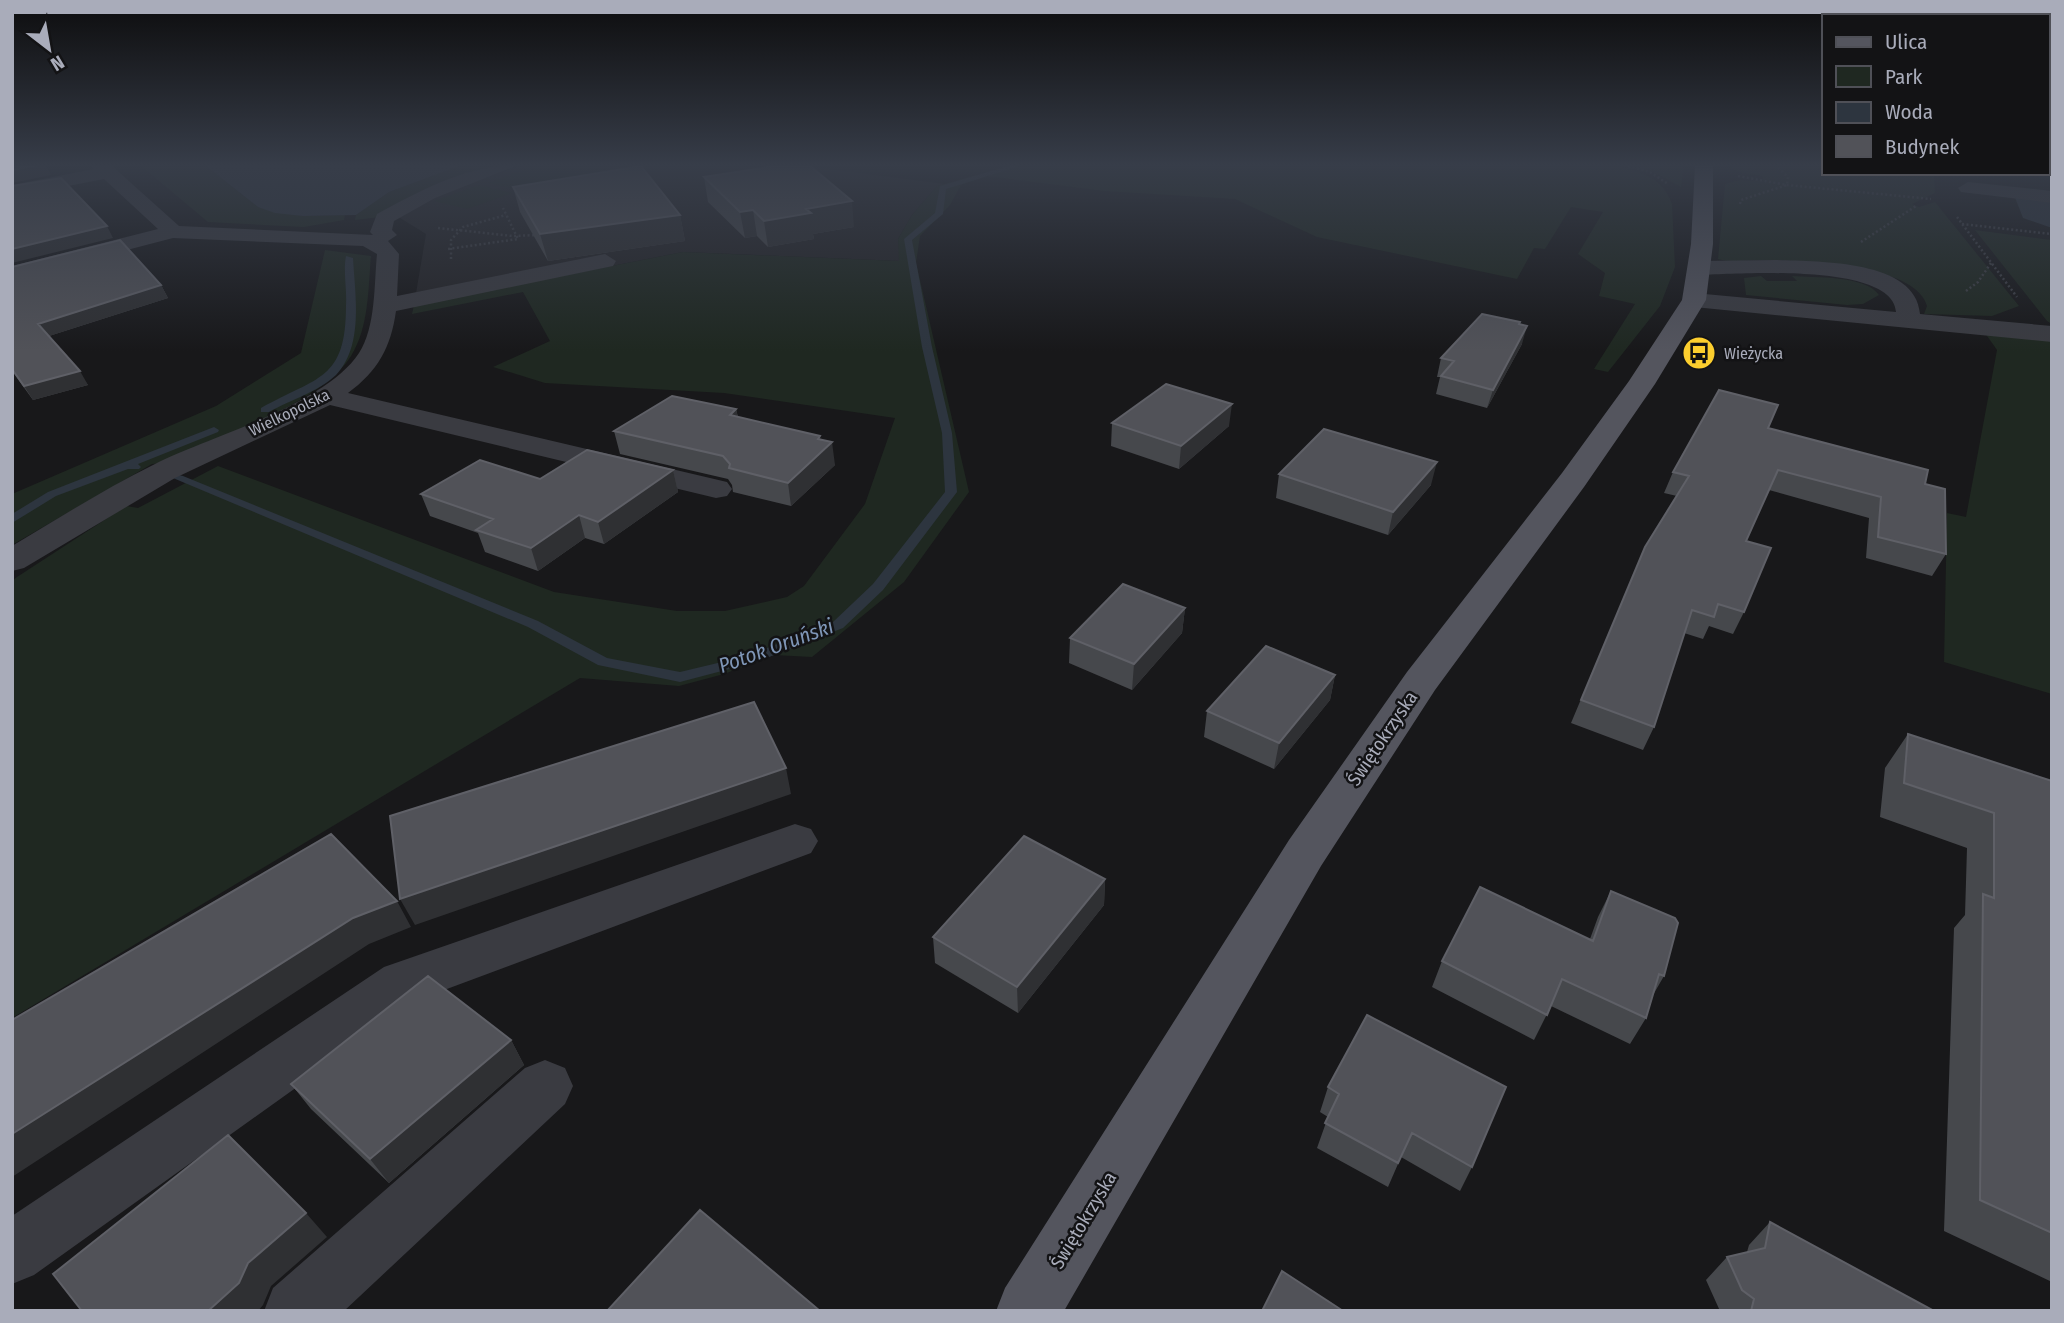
<svg xmlns="http://www.w3.org/2000/svg" width="2064" height="1323" font-family="'Fira Sans Condensed',sans-serif">
	<style>
		.built { fill: #242427 }
		.green { fill: #1f2821 }
		.water { fill: #2d353f }
		.lines { fill: none; stroke-linecap: round; stroke-linejoin: round }
		.stream { fill: #2d353f; fill-rule: evenodd }
		.path { stroke: #3e4046; stroke-width: 2.5; stroke-dasharray: 2 2.5; stroke-linecap: butt }
		.minor { fill: #3a3b41; fill-rule: evenodd }
		.major { fill: #54555e; fill-rule: evenodd }
		.wall { fill: #46484c }
		.shaded-wall { fill: #2f3033 }
		.building { fill: #515258; stroke: #5f6067; stroke-width: 2 }
		.labels { text-anchor: middle; stroke-width: 5; stroke-linejoin: round; paint-order: stroke }
		.far-poi-label { font-size: 16px; fill: #a9acba; stroke: #131315; text-anchor: start }
		.far-street-label { font-size: 16px; fill: #a9acba; stroke: #131315 }
		.street-label { font-size: 19px; fill: #a9acba; stroke: #131315 }
		.water-label { font-size: 21px; font-style: italic; fill: #7f96b7; stroke: #131315 }
	</style>
	<rect width="100%" height="100%" fill="#18181a"/>
	<path class="built" d="M 523,165 L 797,165 L 945,184 L 937,186 L 912,215 L 898,239 L 900,261 L 683,252 L 414,305 L 426,234 L 397,216 L 432,196 Z"/>
	<path class="green" d="M 140,165 L 205,165 L 258,207 L 303,216 L 345,215 L 344,220 L 304,227 L 208,222 Z
		M 462,165 L 501,165 L 420,193 L 380,217 L 355,220 L 356,215 L 389,192 Z
		M 537,165 L 616,165 L 539,194 L 488,183 Z
		M 1013,165 L 1613,165 C 1638,172 1662,175 1672,204 L 1675,267 L 1660,306 L 1608,372 L 1594,369 L 1635,304 L 1599,296 L 1605,273 L 1578,254 L 1603,212 L 1571,207 L 1545,249 L 1534,248 L 1517,279 L 1317,237 L 1235,199 L 1104,191 L 986,176 L 961,185 L 950,205 L 920,236 L 916,263 L 969,492 L 904,582 L 812,657 L 774,655 L 724,674 L 679,686 L 580,678 L 12,1018 L 12,581 L 17,577 L 126,506 L 138,508 L 218,466 L 554,592 L 677,611 L 725,611 L 787,597 L 804,586 L 865,504 L 895,418 L 724,393 L 545,383 L 493,367 L 550,341 L 523,292 L 412,314 L 414,305 L 683,252 L 899,261 L 898,239 L 912,215 L 937,186 Z
		M 1633,165 L 1684,165 L 1681,187 L 1650,170 Z
		M 1726,165 L 1824,165 L 1824,173 L 1934,173 L 1935,193 L 1912,204 L 1919,207 L 1935,202 L 2019,306 L 1992,316 L 1924,314 L 1927,306 C 1916,263 1799,261 1761,260 C 1748,260 1731,263 1718,259 L 1725,184 L 1740,180 L 1763,181 L 1762,176 L 1739,172 Z
		M 479,185 L 512,193 L 467,209 L 434,201 Z
		M 1975,230 L 2052,240 L 2052,324 L 2047,321 Z
		M 325,250 L 371,256 C 368,290 369,327 351,356 C 323,402 214,441 164,463 L 152,464 L 12,545 L 12,494 L 216,406 L 301,353 Z
		M 1761,276 L 1767,281 L 1797,281 L 1792,276 C 1814,278 1866,275 1879,295 L 1863,304 L 1847,305 L 1746,295 L 1744,278 Z
		M 1985,333 L 2052,340 L 2052,694 L 1944,662 L 1947,513 L 1966,517 L 1997,350 Z"/>
	<path class="water" d="M 205,165 L 462,165 L 389,192 L 356,215 L 303,216 L 275,213 L 258,207 Z
		M 2014,195 L 2052,199 L 2052,228 L 2023,218 Z"/>
	<g class="lines">
		<path class="stream" d="M 1012,165 L 1023,165 L 946,189 L 943,214 L 912,240 L 932,347 L 952,433 L 957,492 L 883,590 L 843,628 L 756,662 L 680,682 L 598,665 L 528,627 L 173,478 L 179,475 L 183,476 L 538,621 L 607,658 L 680,672 L 747,656 L 833,622 L 873,584 L 945,492 L 942,433 L 922,347 L 904,239 L 935,213 L 940,186 Z
			M 346,256 L 353,258 C 355,294 364,346 336,375 C 318,392 290,400 269,412 L 261,412 L 261,408 C 318,376 346,381 346,305 C 347,289 343,271 346,256 Z
			M 214,427 L 219,430 L 218,432 L 138,464 L 141,467 L 139,469 L 128,469 L 56,496 L 12,523 L 12,514 L 48,492 Z"/>
		<path class="path" d="M 1624,165 L 1650,172 L 1668,184
			M 1738,176 L 1787,185 L 1931,199
			M 1740,204 L 1741,200 L 1787,185 L 1788,177 L 1775,165
			M 1957,217 L 2017,297
			M 1962,224 L 2052,234
			M 438,228 L 513,236 L 539,235
			M 1861,242 L 1916,206
			M 448,249 L 518,239 L 503,208
			M 451,259 L 451,240 L 463,227 L 506,215
			M 1966,291 L 1978,282 L 1991,263"/>
		<path class="minor" d="M 91,165 L 111,165 L 179,226 L 373,235 L 370,232 L 377,214 C 421,190 467,165 518,165 L 435,198 L 394,221 L 392,230 L 397,235 L 388,241 L 399,254 L 397,296 L 605,254 L 616,261 L 613,266 L 396,311 C 391,347 378,371 348,393 L 727,482 L 732,489 L 727,496 L 716,498 L 330,405 L 175,478 L 24,568 L 12,571 L 12,546 C 59,518 106,488 155,464 C 211,436 325,405 359,353 C 376,327 374,284 377,254 L 363,246 L 173,238 L 12,280 L 12,266 L 158,229 L 104,179 L 12,197 L 12,185 L 94,169 Z
			M 1968,182 L 2052,191 L 2052,203 L 1961,192 L 1958,188 Z
			M 1776,260 C 1817,262 1916,259 1920,314 L 2052,326 L 2052,342 L 1694,307 L 1686,305 L 1682,300 L 1686,295 L 1694,293 L 1896,312 C 1893,262 1736,274 1699,275 L 1688,268 L 1699,261 Z
			M 795,824 L 811,829 L 818,841 L 811,853 L 420,999 L 34,1275 L 12,1284 L 12,1216 L 384,967 Z
			M 545,1060 L 565,1068 L 573,1086 L 565,1104 L 344,1311 L 264,1311 L 273,1288 L 525,1068 Z"/>
		<path class="major" d="M 1695,165 L 1713,165 L 1713,244 L 1706,300 L 1655,384 L 1584,487 L 1435,690 L 1321,866 L 1064,1311 L 996,1311 L 1005,1288 L 1289,840 L 1407,672 L 1562,473 L 1629,381 L 1682,300 L 1691,244 Z"/>
	</g>
	<path class="wall" d="M 704,177 L 854,227 L 813,234 L 814,239 L 768,247 L 757,236 L 745,238 L 708,202 Z
		M 513,187 L 680,215 L 685,241 L 548,261 L 520,212 Z
		M 12,267 L 161,285 L 168,298 L 49,336 L 88,385 L 33,400 L 12,371 Z
		M 1520,322 L 1520,324 L 1522,344 L 1487,408 L 1436,394 L 1440,377 L 1437,377 L 1441,358 Z
		M 736,409 L 738,417 L 820,436 L 820,440 L 835,465 L 791,506 L 733,492 L 732,485 L 728,479 L 620,454 L 614,431 Z
		M 1112,423 L 1229,426 L 1179,469 L 1111,446 Z
		M 1768,428 L 1925,484 L 1946,554 L 1932,576 L 1866,558 L 1869,518 L 1769,490 L 1746,541 L 1744,612 L 1733,634 L 1709,626 L 1703,639 L 1684,633 L 1654,727 L 1643,750 L 1571,723 L 1645,547 L 1677,496 L 1664,493 L 1673,472 Z
		M 673,470 L 678,492 L 604,544 L 585,538 L 538,571 L 485,552 L 478,533 L 430,516 L 421,494 L 540,479 Z
		M 1279,474 L 1431,485 L 1388,535 L 1276,498 Z
		M 1185,608 L 1182,633 L 1132,690 L 1069,663 L 1070,638 Z
		M 1335,675 L 1330,700 L 1274,769 L 1204,737 L 1207,711 Z
		M 1908,734 L 2052,781 L 2052,1282 L 1944,1231 L 1954,928 L 1965,915 L 1967,848 L 1880,817 L 1885,768 Z
		M 1105,879 L 1104,905 L 1018,1013 L 935,963 L 933,937 Z
		M 1611,891 L 1664,976 L 1653,995 L 1646,1018 L 1630,1044 L 1551,1006 L 1534,1040 L 1432,987 L 1442,961 L 1590,939 L 1598,917 Z
		M 1367,1015 L 1472,1167 L 1460,1191 L 1401,1157 L 1388,1187 L 1317,1148 L 1328,1117 L 1320,1112 L 1328,1087 Z
		M 511,1040 L 524,1065 L 389,1183 L 311,1109 L 291,1084 Z
		M 1770,1222 L 1934,1311 L 1720,1311 L 1706,1280 L 1727,1257 L 1747,1252 L 1749,1245 Z"/>
	<path class="shaded-wall" d="M 37,165 L 46,165 L 51,175 L 12,183 L 12,170 Z
		M 852,201 L 854,227 L 813,234 L 814,239 L 768,247 L 764,221 L 806,209 Z
		M 753,210 L 757,236 L 745,238 L 740,212 Z
		M 680,215 L 685,241 L 548,261 L 540,234 Z
		M 107,226 L 113,238 L 12,263 L 12,249 Z
		M 161,285 L 168,298 L 46,337 L 38,324 Z
		M 1527,326 L 1522,344 L 1487,408 L 1493,390 Z
		M 80,371 L 88,385 L 33,400 L 24,386 Z
		M 1232,404 L 1229,426 L 1179,469 L 1181,446 Z
		M 736,409 L 741,432 L 730,415 Z
		M 820,436 L 822,451 L 832,442 L 835,465 L 791,506 L 788,483 Z
		M 1437,462 L 1431,485 L 1388,535 L 1393,512 Z
		M 673,470 L 678,492 L 604,544 L 598,522 Z
		M 579,515 L 585,538 L 538,571 L 531,548 Z
		M 1185,608 L 1182,633 L 1132,690 L 1134,664 Z
		M 1335,675 L 1330,700 L 1274,769 L 1279,743 Z
		M 786,768 L 791,794 L 415,925 L 400,899 Z
		M 1105,879 L 1104,905 L 1018,1013 L 1017,987 Z
		M 397,901 L 411,927 L 369,944 L 12,1177 L 12,1134 L 353,918 Z
		M 511,1040 L 524,1065 L 389,1183 L 370,1159 Z
		M 306,1213 L 327,1237 L 271,1286 L 263,1305 L 258,1311 L 208,1311 L 248,1263 Z"/>
	<path class="building" d="M 12,165 L 37,165 L 12,170 Z
		M 781,165 L 809,165 L 852,201 L 806,209 L 811,213 L 764,221 L 753,210 L 740,212 L 704,177 Z
		M 641,166 L 680,215 L 540,234 L 513,187 Z
		M 61,178 L 107,226 L 12,249 L 12,186 Z
		M 120,240 L 161,285 L 38,324 L 80,371 L 24,386 L 12,369 L 12,267 Z
		M 1482,314 L 1520,322 L 1519,324 L 1527,326 L 1493,390 L 1441,376 L 1454,361 L 1441,358 Z
		M 1166,384 L 1232,404 L 1181,446 L 1112,423 Z
		M 1719,390 L 1778,405 L 1768,428 L 1928,470 L 1925,484 L 1945,489 L 1946,554 L 1878,537 L 1881,497 L 1778,470 L 1746,541 L 1771,548 L 1744,612 L 1718,604 L 1714,617 L 1692,610 L 1654,727 L 1581,700 L 1645,547 L 1689,476 L 1673,472 Z
		M 672,396 L 736,409 L 730,415 L 820,436 L 818,439 L 832,442 L 788,483 L 729,468 L 730,464 L 723,456 L 614,431 Z
		M 1324,429 L 1437,462 L 1393,512 L 1279,474 Z
		M 587,450 L 673,470 L 598,522 L 579,515 L 531,548 L 476,530 L 493,519 L 421,494 L 480,460 L 540,479 Z
		M 1123,584 L 1185,608 L 1134,664 L 1070,638 Z
		M 1266,646 L 1335,675 L 1279,743 L 1207,711 Z
		M 754,702 L 786,768 L 400,899 L 390,816 Z
		M 1908,734 L 2052,781 L 2052,1233 L 1980,1200 L 1983,894 L 1994,898 L 1994,813 L 1904,783 Z
		M 331,834 L 397,901 L 353,918 L 12,1134 L 12,1020 Z
		M 1024,836 L 1105,879 L 1017,987 L 933,937 Z
		M 1480,887 L 1593,941 L 1611,891 L 1675,918 L 1678,923 L 1664,976 L 1659,974 L 1646,1018 L 1562,979 L 1547,1015 L 1442,961 Z
		M 428,976 L 511,1040 L 370,1159 L 291,1084 Z
		M 1367,1015 L 1506,1087 L 1472,1167 L 1412,1133 L 1398,1163 L 1325,1123 L 1339,1094 L 1328,1087 Z
		M 228,1135 L 306,1213 L 248,1263 L 239,1283 L 208,1311 L 82,1311 L 53,1274 Z
		M 700,1210 L 820,1311 L 607,1311 Z
		M 1770,1222 L 1934,1311 L 1751,1311 L 1754,1299 L 1742,1290 L 1727,1257 L 1765,1248 Z
		M 1282,1271 L 1343,1311 L 1262,1311 Z"/>
	<linearGradient id="sky" x2="0" y2="1"><stop stop-color="#0d0d0e"/><stop offset="0.47" stop-color="#373d49"/><stop offset="1" stop-color="#373d49" stop-opacity="0"/></linearGradient>
	<rect width="2064" height="351" fill="url(#sky)"/>
	<defs>
		<symbol id="bus-disc" viewBox="-11 -11 22 22"><circle r="9.5" fill="#fcce2e" stroke="#131315"/><path d="M-5-6H5V4H4V6H2V4H-2V6H-4V4H-5ZM-3.5-4V0h7V-4ZM-3.5 1.2v1.5H-2V1.2ZM2 1.2v1.5H3.5V1.2Z" fill="#111"/></symbol>
	</defs>
	<g fill-rule="evenodd">
		<use href="#bus-disc" x="1680" y="334" width="38" height="38"/>
	</g>
	<g class="labels">
		<g class="far-poi-label">
			<text x="1724" y="359">Wieżycka</text>
		</g>
		<g class="far-street-label">
			<text transform="translate(289 412) rotate(-26)" y="6">Wielkopolska</text>
		</g>
		<g class="street-label">
			<text transform="translate(1382 738) rotate(-56)" y="7">Świętokrzyska</text>
			<text transform="translate(1083 1220) rotate(-59)" y="7">Świętokrzyska</text>
		</g>
		<g class="water-label">
			<text transform="translate(776 646) rotate(-20)" y="7">Potok Oruński</text>
		</g>
	</g>
	<rect width="2064" height="1323" fill="none" stroke="#a9acba" stroke-width="28"/>
	<rect x="1822" y="14" width="228" height="161" fill="#131315" stroke="#4f5057" stroke-width="2"/>
	<rect x="1836" y="37" width="35" height="10" fill="#54555e" stroke="#4f5057" stroke-width="2"/>
	<text x="1885" y="49" font-size="21" fill="#a9acba">Ulica</text>
	<rect x="1836" y="66" width="35" height="21" fill="#1f2821" stroke="#4f5057" stroke-width="2"/>
	<text x="1885" y="84" font-size="21" fill="#a9acba">Park</text>
	<rect x="1836" y="102" width="35" height="21" fill="#2d353f" stroke="#4f5057" stroke-width="2"/>
	<text x="1885" y="119" font-size="21" fill="#a9acba">Woda</text>
	<rect x="1836" y="136" width="35" height="21" fill="#515258" stroke="#4f5057" stroke-width="2"/>
	<text x="1885" y="154" font-size="21" fill="#a9acba">Budynek</text>
	<g transform="translate(49 49) rotate(149)" stroke="#131315" stroke-width="5" paint-order="stroke">
	<path d="M0-5L12 26L0 18L-12 26Z" fill="#a9acba"/>
	<text y="-10" font-size="19" font-weight="bold" text-anchor="middle" fill="#a9acba">N</text>
	</g>
</svg>
